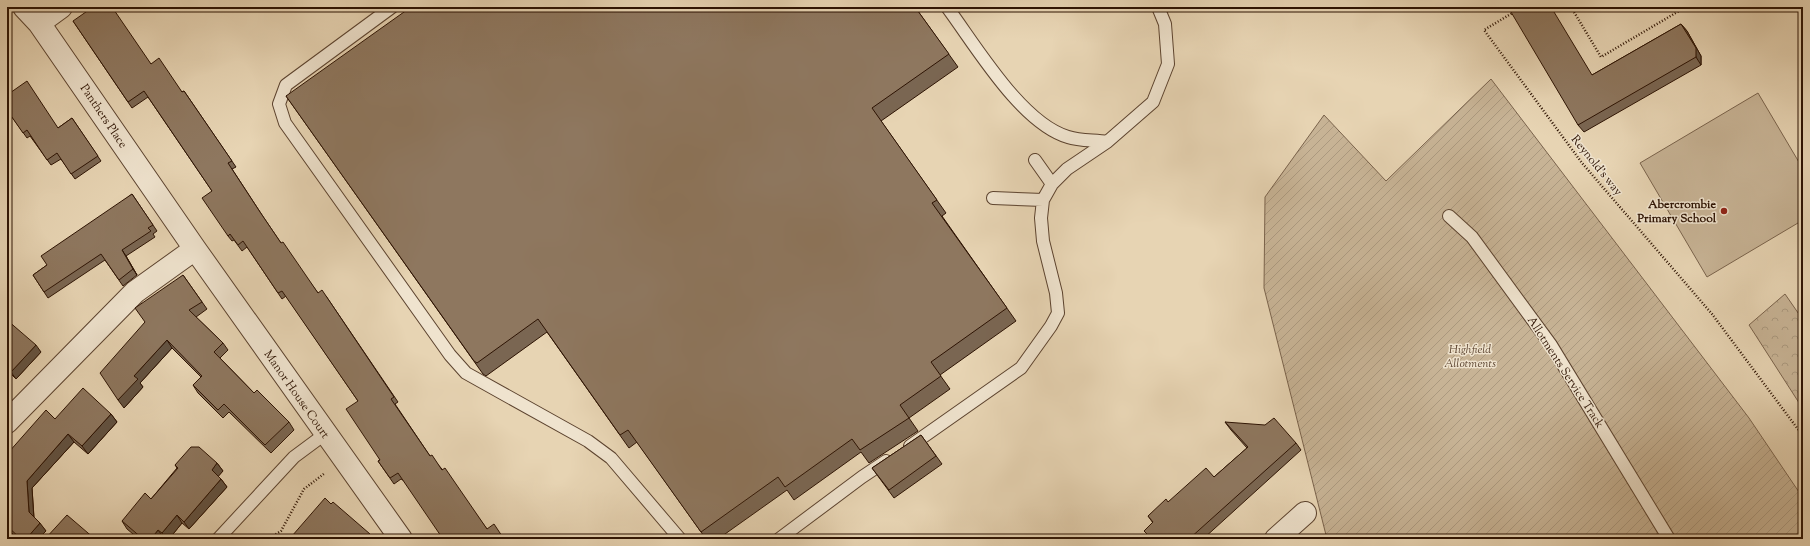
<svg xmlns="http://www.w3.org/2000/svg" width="1810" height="546" font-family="'Sorts Mill Goudy',serif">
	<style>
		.park { fill: url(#park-crowns); stroke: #7a634c }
		.garden { fill: url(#garden-furrows); stroke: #7a634c }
		.pitch { fill: #c7b395; stroke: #7a634c }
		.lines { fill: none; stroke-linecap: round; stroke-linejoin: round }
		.lane-casing { stroke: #5c432f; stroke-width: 14 }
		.street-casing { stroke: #5c432f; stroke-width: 24 }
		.path { stroke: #2d1303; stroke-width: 2.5; stroke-dasharray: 1 2; stroke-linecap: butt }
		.lane { stroke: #efe3ce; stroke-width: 12 }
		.street { stroke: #efe3ce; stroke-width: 22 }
		.wall { fill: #7a6652; stroke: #2d1303 }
		.shaded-wall { fill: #635342; stroke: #2d1303 }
		.building { fill: #8e775f; stroke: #2d1303 }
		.poi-dot { fill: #8f2418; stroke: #efe3ce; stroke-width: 1.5 }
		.labels { text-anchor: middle; stroke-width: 3; stroke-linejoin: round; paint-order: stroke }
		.street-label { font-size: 12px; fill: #2d1303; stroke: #efe3ce }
		.poi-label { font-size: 12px; font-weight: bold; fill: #2d1303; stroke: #efe3ce; text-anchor: end }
		.park-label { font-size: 12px; font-style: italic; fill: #5b432f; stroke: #efe3ce }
	</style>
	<defs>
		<pattern id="park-crowns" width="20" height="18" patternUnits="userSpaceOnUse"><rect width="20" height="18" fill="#c7b395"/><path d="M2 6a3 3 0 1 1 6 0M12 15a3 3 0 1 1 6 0" fill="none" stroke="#ab997f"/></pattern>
		<pattern id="garden-furrows" width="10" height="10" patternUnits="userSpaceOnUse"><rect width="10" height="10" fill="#c7b395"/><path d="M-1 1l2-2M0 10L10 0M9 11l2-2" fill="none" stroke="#ab997f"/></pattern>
	</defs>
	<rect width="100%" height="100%" fill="#e7d4b3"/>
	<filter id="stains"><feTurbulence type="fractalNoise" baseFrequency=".005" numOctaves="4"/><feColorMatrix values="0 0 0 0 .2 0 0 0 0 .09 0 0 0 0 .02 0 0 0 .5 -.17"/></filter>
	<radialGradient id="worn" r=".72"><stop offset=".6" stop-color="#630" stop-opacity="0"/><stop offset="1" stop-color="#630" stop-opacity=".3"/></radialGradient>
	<path class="park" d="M 1785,294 L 1803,320 L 1803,409 L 1749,325 Z"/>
	<path class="garden" d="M 1491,79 L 1749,418 L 1803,498 L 1803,539 L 1327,539 L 1264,288 L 1265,197 L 1324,115 L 1386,181 Z"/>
	<path class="pitch" d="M 1758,93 L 1803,169 L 1803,220 L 1707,277 L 1640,163 Z"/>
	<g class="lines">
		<defs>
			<path id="lane" d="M 392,7 L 286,85 L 279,104 L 285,123 L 450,355 L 466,373 L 588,441 L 611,458 L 680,539
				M 947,7 C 976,46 1021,123 1068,137 C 1080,141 1095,140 1107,142
				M 1035,160 L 1052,184
				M 993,198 L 1043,200
				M 1449,216 L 1472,237 L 1551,345 L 1669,539
				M 910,446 L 1021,368 L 1051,326 L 1058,313 L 1056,293 L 1043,241 L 1041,218 L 1043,200 L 1052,184 L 1067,169 L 1107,142 L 1153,102 L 1168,64 L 1165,24 L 1158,7
				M 218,539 L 294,457 L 325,434
				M 779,539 L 862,477 L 886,461"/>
			<path id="street" d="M 24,7 L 39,23 L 195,249 L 401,539
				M 39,23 L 61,7
				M 7,422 L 135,292 L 195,249
				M 1276,539 L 1305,513"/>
		</defs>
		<use href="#lane" class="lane-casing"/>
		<use href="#street" class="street-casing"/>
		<path class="path" d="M 1571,7 L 1601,57 L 1679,11 L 1677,7
			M 1514,12 L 1484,30 L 1582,163 L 1712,314 L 1803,436
			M 268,539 L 281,531 L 304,489 L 325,473"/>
		<use href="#lane" class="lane"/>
		<use href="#street" class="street"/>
	</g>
	<path class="wall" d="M 915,7 L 958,67 L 881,121 L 946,213 L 942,216 L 1016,321 L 940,375 L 950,389 L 909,418 L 918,431 L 869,463 L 861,452 L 794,500 L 787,490 L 718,539 L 706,539 L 637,442 L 629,448 L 547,332 L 486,376 L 483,374 L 286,96 L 778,11 Z
		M 73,21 L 151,64 L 182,92 L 184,91 L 236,167 L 232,169 L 264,218 L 281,243 L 318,293 L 326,296 L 398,402 L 395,404 L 430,456 L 442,469 L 487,529 L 504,539 L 401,479 L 394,484 L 378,461 L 380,460 L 358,401 L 286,296 L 282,299 L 247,247 L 242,251 L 234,240 L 232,241 L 228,236 L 212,191 L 148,97 L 132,108 Z
		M 1681,24 L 1687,31 L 1701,56 L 1701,65 L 1584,132 L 1578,125 L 1592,75 Z
		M 7,110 L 58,128 L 72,118 L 101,161 L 75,179 L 61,159 L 51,165 L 30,136 L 27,138 Z
		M 132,194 L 157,231 L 153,234 L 155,237 L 126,256 L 137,275 L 123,286 L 105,260 L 48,298 L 33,275 L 47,265 Z
		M 183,275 L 207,309 L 196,317 L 223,343 L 228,350 L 220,358 L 254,393 L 289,422 L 294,430 L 271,453 L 229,412 L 223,418 L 198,393 L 193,385 L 201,377 L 172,348 L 140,383 L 143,387 L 124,408 L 145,322 Z
		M 7,320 L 41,352 L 16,379 L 9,372 L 7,374 Z
		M 111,414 L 117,422 L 88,454 L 74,442 L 32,488 L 34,517 L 46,531 L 38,539 L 18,539 L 10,531 L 7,527 L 7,451 L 8,453 L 55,419 Z
		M 1225,422 L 1296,443 L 1301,450 L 1203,539 L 1146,539 L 1149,536 L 1144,531 L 1153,523 L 1148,516 L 1168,502 L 1214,477 L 1247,448 L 1231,430 Z
		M 921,435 L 942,464 L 894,498 L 872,468 Z
		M 217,463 L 223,471 L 218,476 L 221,479 L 227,487 L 189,529 L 182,523 L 169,539 L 165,539 L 164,538 L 163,539 L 139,539 L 127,529 L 122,521 L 151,499 L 177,468 L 175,465 Z"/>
	<path class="shaded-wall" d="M 1681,24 L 1687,31 L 1701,56 L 1701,65 L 1696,57 Z
		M 122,250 L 126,256 L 137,275 L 133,269 Z
		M 167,340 L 172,348 L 140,383 L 143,387 L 124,408 L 118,400 L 134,376 Z
		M 36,345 L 41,352 L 16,379 L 11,372 Z
		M 111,414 L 117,422 L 88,454 L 82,446 Z
		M 68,434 L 74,442 L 32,488 L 34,520 L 29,512 L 27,481 Z
		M 217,463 L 223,471 L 217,478 L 212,470 Z
		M 221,479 L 227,487 L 189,529 L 184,522 Z
		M 177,515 L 182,523 L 169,539 L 166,539 L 162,533 Z
		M 40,523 L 46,531 L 38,539 L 26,539 Z
		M 158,530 L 164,538 L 163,539 L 151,539 Z
		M 370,534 L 374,539 L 365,539 Z"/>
	<path class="building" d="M 93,7 L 112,7 L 151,64 L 159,58 L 182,92 L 184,91 L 232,161 L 228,163 L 260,212 L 281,243 L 283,242 L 318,293 L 322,290 L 394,397 L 391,399 L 430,456 L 432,455 L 442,470 L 445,468 L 487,529 L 494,524 L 504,539 L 443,539 L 398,473 L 390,478 L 378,461 L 380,460 L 346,409 L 358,401 L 282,291 L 278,293 L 243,241 L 238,245 L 230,234 L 228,236 L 202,198 L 212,191 L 144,91 L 128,102 L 73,21 Z
		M 411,7 L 775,7 L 778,11 L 784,7 L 915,7 L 949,54 L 872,108 L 937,200 L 932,203 L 1007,308 L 931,362 L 941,376 L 900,405 L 909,418 L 860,450 L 852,439 L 785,487 L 778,477 L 701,532 L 628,430 L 620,435 L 538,319 L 477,363 L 474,361 L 286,96 Z
		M 1519,7 L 1551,7 L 1592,75 L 1681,24 L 1696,48 L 1696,57 L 1578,125 L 1511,12 Z
		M 27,81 L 58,128 L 72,118 L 98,156 L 71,174 L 57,153 L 47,160 L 27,130 L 23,133 L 7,110 L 7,95 Z
		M 132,194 L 153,225 L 148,228 L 151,231 L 122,250 L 133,269 L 119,280 L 101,254 L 44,292 L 33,275 L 47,265 L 41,256 Z
		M 183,275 L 202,302 L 189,310 L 223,343 L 214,352 L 254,393 L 257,390 L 289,422 L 265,445 L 224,404 L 218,410 L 193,385 L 202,376 L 167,340 L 134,376 L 138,379 L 118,400 L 100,373 L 145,322 L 135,308 Z
		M 7,320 L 36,345 L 11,372 L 7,368 Z
		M 83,388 L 111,414 L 82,446 L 68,434 L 27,481 L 29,512 L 40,523 L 26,539 L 21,539 L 7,526 L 7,451 L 8,453 L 46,410 L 55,419 Z
		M 1274,418 L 1296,443 L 1189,539 L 1146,539 L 1149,536 L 1144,531 L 1153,522 L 1148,516 L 1166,499 L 1168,502 L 1206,468 L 1214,477 L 1248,447 L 1225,422 L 1265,425 Z
		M 921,435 L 936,456 L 889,490 L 872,468 Z
		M 191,447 L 199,447 L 217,463 L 212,470 L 221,479 L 184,522 L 177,515 L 162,533 L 158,530 L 151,539 L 143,539 L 122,521 L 145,493 L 151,499 L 178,468 L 175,465 Z
		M 325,498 L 331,504 L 333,502 L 370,534 L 365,539 L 296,539 L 292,536 Z
		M 67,515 L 95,539 L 45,539 Z"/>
	<circle class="poi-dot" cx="1724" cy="211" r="4"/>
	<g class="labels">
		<g class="street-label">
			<text transform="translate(104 116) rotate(56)" y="4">Panthers Place</text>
			<text transform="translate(1597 165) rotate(51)" y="4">Reynold's way</text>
			<text transform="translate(1566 372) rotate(57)" y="4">Allotments Service Track</text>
			<text transform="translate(297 394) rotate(55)" y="4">Manor House Court</text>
		</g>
		<g class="poi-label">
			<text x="1716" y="208">Abercrombie<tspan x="1716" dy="14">Primary School</tspan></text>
		</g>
		<g class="park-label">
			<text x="1470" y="353">Highfield<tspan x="1470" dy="14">Allotments</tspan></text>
		</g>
	</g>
	<rect width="1810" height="546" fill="none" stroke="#e7d4b3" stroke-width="24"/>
	<rect x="8" y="8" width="1794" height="530" fill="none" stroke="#2d1303" stroke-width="2"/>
	<rect x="12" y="12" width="1786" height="522" fill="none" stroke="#2d1303"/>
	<rect width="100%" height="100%" filter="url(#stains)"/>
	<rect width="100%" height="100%" fill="url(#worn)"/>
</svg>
